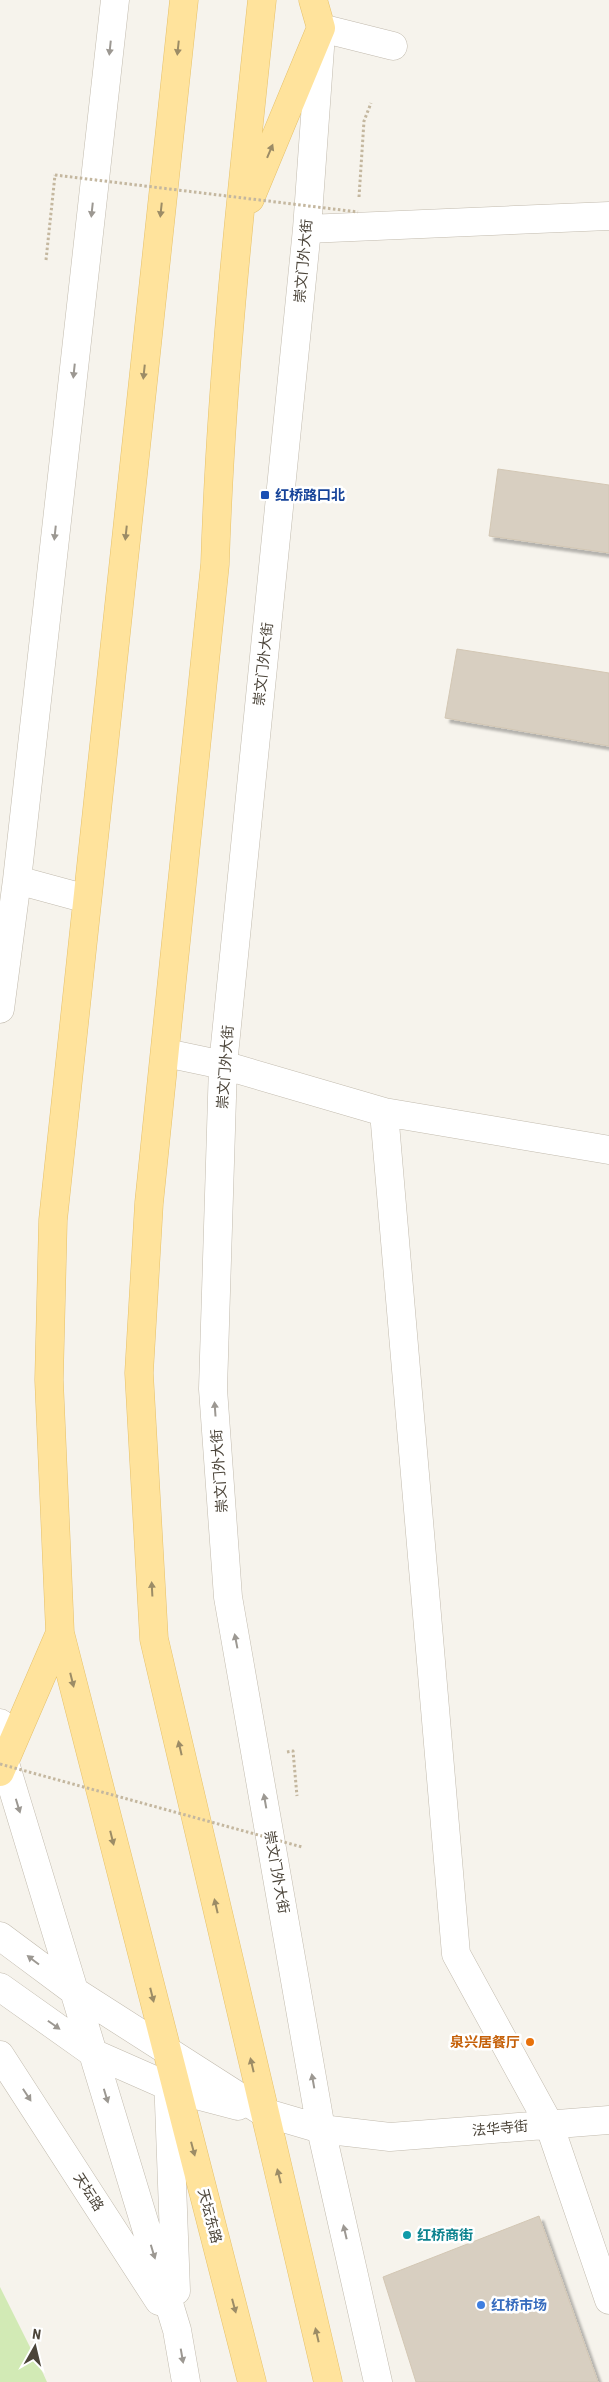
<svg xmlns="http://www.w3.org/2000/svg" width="609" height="2382" font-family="'Roboto Condensed','Noto Sans SC',sans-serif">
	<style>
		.green { fill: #d2eab5 }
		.building { fill: #d8cfc1; stroke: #d3c7b4; filter: url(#shadow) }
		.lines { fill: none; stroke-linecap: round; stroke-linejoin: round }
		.minor-casing { stroke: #c2bbae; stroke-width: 29 }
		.major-casing { stroke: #e6c16a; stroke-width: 29 }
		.path { stroke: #c4b79f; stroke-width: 3; stroke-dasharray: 2.5 2.5; stroke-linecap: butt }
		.minor { stroke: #fff; stroke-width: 28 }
		.major { stroke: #ffe39c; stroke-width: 28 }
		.path-bridge { stroke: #c4b79f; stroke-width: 3; stroke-dasharray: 2.5 2.5; stroke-linecap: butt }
		.oneway { fill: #9c9892 }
		.oneway2 { fill: #9c8c66 }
		.transit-dot { fill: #1a4fb4; stroke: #fff; stroke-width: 2 }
		.food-dot { fill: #e8710a; stroke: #fff; stroke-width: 2 }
		.culture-dot { fill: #0f9aa8; stroke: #fff; stroke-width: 2 }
		.shop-dot { fill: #3f7fe0; stroke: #fff; stroke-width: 2 }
		.labels { text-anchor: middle; stroke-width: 5; stroke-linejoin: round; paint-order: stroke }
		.street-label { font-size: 14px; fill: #4b4439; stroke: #fff }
		.transit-label { font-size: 14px; font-weight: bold; fill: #164399; stroke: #fff; text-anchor: start }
		.food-label { font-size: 14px; font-weight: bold; fill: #c56008; stroke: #fff; text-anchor: end }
		.culture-label { font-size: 14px; font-weight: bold; fill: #0d838f; stroke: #fff; text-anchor: start }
		.shop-label { font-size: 14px; font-weight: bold; fill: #366cbe; stroke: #fff; text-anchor: start }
	</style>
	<defs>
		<filter id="shadow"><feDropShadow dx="4.5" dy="4.5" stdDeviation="1" flood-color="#0004"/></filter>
	</defs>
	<rect width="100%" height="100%" fill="#f6f3ec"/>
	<path class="green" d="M 0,2287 L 42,2371 L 47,2382 L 0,2382 Z"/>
	<path class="building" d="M 498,469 L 609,485 L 609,553 L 489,536 Z
		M 457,649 L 609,673 L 609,746 L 445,718 Z
		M 539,2216 L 598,2382 L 416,2382 L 383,2277 Z"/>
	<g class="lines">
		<defs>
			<path id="minor" d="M 321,28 L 393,46
				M 321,34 L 307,229 L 223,1065 L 213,1389 L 228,1597 L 321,2129 L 378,2382
				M 307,229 L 609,216
				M 17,880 L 87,899
				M 0,1009 L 17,880 L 115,0
				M 166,1053 L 223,1065 L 384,1112 L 456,1954 L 549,2124 L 609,2300
				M 384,1112 L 609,1150
				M 0,1723 L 4,1760 L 177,2330 L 186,2382
				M 0,1936 L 74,1991 L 263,2112 L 321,2129 L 390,2137 L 609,2120
				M 0,1987 L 93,2053 L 177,2090 L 238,2106
				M 0,2055 L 159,2301
				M 168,2076 L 176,2291"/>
			<path id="major" d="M 184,0 L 53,1220 L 49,1380 L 60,1633 L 252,2382
				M 262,0 C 242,188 221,375 215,564 L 149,1203 L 139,1373 L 154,1639 L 328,2382
				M 250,199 L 321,28 L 313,0
				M 0,1772 L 60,1633"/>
		</defs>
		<use href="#minor" class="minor-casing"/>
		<use href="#major" class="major-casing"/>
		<path class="path" d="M 359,197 L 364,121 L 371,103
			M 46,260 L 55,175
			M 287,1752 L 293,1751 L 297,1796"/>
		<use href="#minor" class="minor"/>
		<use href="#major" class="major"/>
		<path class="path-bridge" d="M 55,175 L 358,212
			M 0,1764 L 302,1847"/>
	</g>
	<defs><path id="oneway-solid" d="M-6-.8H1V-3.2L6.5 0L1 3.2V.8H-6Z" transform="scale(1.25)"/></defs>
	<g class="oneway">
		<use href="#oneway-solid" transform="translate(110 48) rotate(96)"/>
		<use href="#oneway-solid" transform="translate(92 210) rotate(96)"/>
		<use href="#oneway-solid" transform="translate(74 371) rotate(96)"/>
		<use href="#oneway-solid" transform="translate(55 533) rotate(96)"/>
		<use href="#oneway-solid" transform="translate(215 1409) rotate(-94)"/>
		<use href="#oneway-solid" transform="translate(236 1641) rotate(-101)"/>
		<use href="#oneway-solid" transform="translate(265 1801) rotate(-100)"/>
		<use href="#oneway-solid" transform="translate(18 1806) rotate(73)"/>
		<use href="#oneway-solid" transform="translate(33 1960) rotate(-143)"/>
		<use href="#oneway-solid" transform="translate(54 2025) rotate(35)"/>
		<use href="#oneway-solid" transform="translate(313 2081) rotate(-100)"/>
		<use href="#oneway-solid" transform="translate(27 2095) rotate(57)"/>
		<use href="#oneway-solid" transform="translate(106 2096) rotate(73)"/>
		<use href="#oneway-solid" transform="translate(345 2232) rotate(-103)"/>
		<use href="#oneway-solid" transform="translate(153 2252) rotate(73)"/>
		<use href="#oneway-solid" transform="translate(182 2356) rotate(80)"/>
	</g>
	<g class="oneway2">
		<use href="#oneway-solid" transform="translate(178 48) rotate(96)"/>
		<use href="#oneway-solid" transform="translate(270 151) rotate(-67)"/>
		<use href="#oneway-solid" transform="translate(161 210) rotate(96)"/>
		<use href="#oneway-solid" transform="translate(144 372) rotate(96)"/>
		<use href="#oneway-solid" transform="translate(126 533) rotate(96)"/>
		<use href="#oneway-solid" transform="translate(152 1589) rotate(-93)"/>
		<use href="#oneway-solid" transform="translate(72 1680) rotate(76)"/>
		<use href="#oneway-solid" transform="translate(180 1748) rotate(-103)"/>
		<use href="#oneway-solid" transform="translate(112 1838) rotate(76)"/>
		<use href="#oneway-solid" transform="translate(216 1906) rotate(-103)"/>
		<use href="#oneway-solid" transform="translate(152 1995) rotate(76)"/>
		<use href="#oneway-solid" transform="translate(252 2065) rotate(-103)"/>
		<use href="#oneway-solid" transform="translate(193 2149) rotate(75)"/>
		<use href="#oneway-solid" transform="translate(279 2176) rotate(-104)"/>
		<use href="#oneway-solid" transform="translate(234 2306) rotate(75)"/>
		<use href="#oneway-solid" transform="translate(317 2335) rotate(-103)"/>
	</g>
	<rect class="transit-dot" x="260" y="490" width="10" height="10" rx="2.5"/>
	<circle class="food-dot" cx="530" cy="2042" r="5"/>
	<circle class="culture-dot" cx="407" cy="2235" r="5"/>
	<circle class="shop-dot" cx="481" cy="2305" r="5"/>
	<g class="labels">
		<g class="street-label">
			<text transform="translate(303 261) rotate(-85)" y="5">崇文门外大街</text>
			<text transform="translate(263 664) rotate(-84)" y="5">崇文门外大街</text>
			<text transform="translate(225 1067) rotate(-86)" y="5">崇文门外大街</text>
			<text transform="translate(219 1471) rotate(-94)" y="5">崇文门外大街</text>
			<text transform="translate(277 1872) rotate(80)" y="5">崇文门外大街</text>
			<text transform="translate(500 2128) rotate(-5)" y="5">法华寺街</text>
			<text transform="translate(89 2192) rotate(57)" y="5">天坛路</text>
			<text transform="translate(210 2216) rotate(75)" y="5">天坛东路</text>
		</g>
		<g class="transit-label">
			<text x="275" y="500">红桥路口北</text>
		</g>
		<g class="food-label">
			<text x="520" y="2047">泉兴居餐厅</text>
		</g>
		<g class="culture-label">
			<text x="417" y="2240">红桥商街</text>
		</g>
		<g class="shop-label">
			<text x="491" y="2310">红桥市场</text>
		</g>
	</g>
	<g transform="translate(35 2347) rotate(8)" stroke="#ffffff" stroke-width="4" paint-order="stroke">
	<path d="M0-4L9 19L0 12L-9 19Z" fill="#4b4439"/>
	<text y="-8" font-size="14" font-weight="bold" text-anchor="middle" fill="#4b4439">N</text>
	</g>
</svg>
